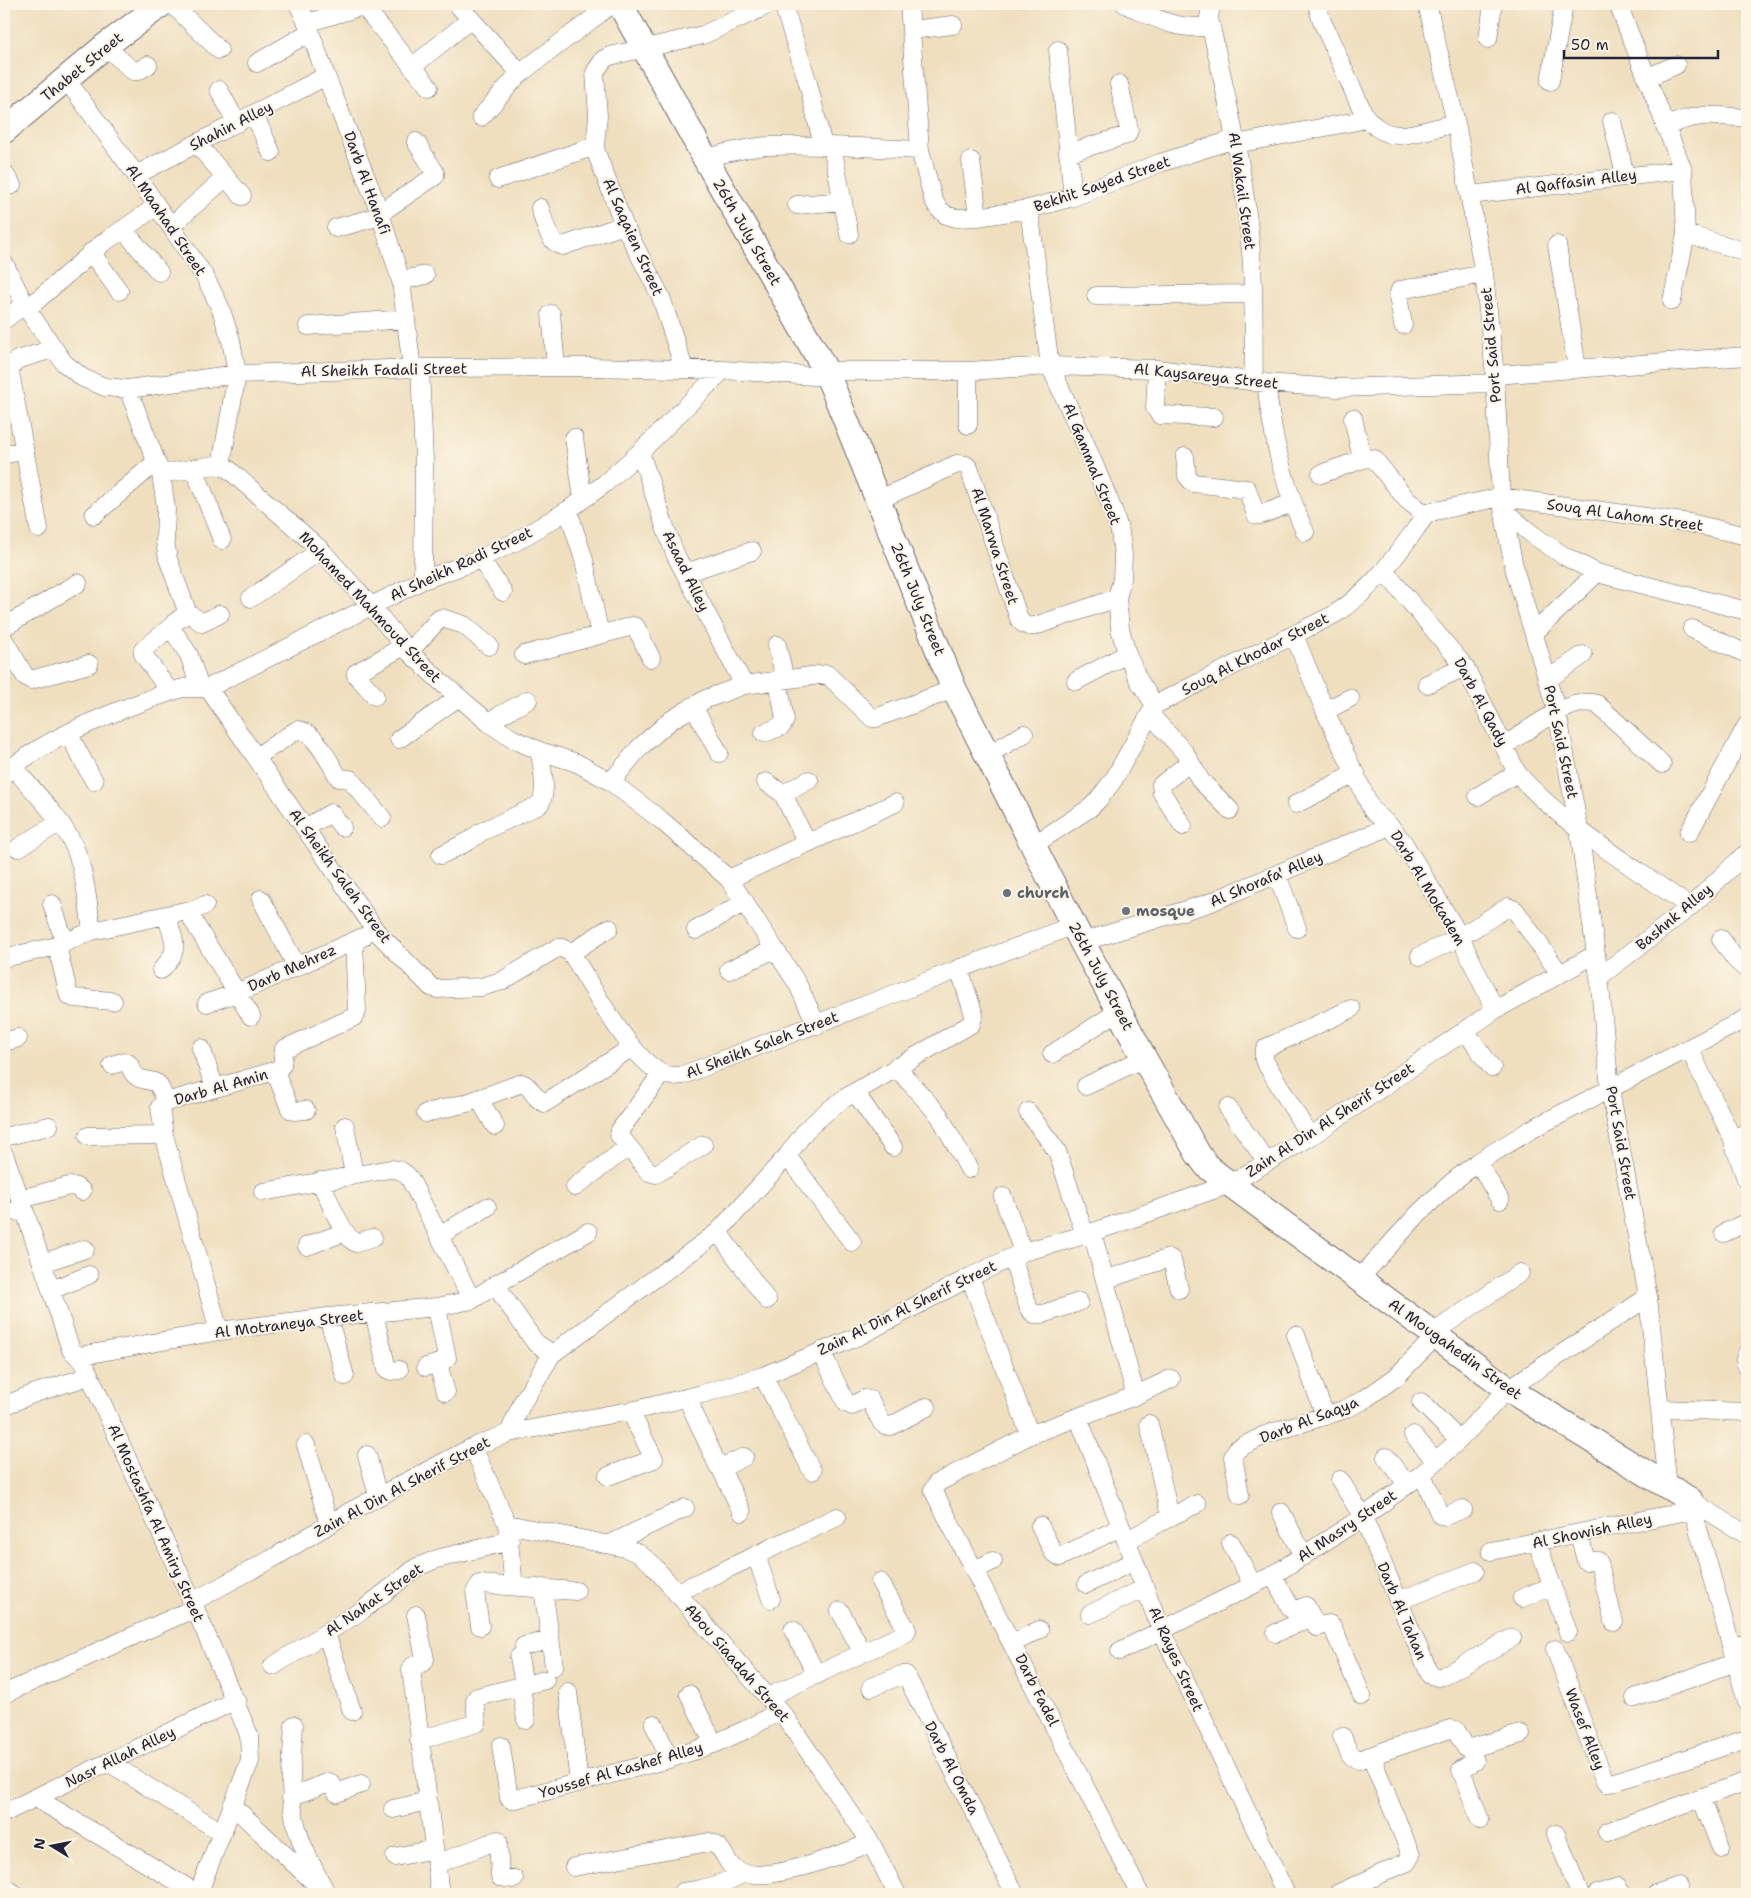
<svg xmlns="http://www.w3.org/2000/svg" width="1751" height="1898" font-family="'Shantell Sans',sans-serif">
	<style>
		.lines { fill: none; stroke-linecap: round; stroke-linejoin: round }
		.street-casing { stroke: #6a6469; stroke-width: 19 }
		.secondary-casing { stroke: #6a6469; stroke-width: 27 }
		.street { stroke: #fff; stroke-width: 18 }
		.secondary { stroke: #fff; stroke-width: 25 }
		.worship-dot { fill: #6b7280; stroke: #fcf5e5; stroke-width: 2 }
		.labels { text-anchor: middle; stroke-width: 4; stroke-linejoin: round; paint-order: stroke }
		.street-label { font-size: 15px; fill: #22223b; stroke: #fcf5e5 }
		.worship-label { font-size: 15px; font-weight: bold; fill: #5b616d; stroke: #fcf5e5; text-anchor: start }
	</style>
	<rect width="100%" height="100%" fill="#fcf5e5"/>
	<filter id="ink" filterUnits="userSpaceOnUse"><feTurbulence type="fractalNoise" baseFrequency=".02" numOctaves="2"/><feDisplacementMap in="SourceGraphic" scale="10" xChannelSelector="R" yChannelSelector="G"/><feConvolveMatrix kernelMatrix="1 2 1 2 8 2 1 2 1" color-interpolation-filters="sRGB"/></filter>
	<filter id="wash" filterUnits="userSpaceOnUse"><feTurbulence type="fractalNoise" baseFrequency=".0096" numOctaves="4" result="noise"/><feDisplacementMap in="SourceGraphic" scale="20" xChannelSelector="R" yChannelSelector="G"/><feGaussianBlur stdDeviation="1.12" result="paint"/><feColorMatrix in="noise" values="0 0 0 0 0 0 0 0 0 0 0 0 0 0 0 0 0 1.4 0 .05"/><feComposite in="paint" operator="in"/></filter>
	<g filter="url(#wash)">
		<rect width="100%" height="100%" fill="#efdfbf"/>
	</g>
	<g filter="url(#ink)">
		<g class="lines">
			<defs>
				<path id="street" d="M 172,4 L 219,50
					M 298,4 L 307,23 L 326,76 L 380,213 L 401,281 L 412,369
					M 457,4 L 520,73
					M 783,4 L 808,83 L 823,146
					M 909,4 L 920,150 L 933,199 L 938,208 L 946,215 L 956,218 L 978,217 L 1029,209 L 1073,197 L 1160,163 L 1235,139
					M 1125,4 C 1156,18 1175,31 1211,26
					M 1211,4 L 1209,18 C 1226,95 1245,173 1251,252 C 1255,295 1253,338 1254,382
					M 1317,4 L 1321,19 L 1363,112 C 1369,124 1384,135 1398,135 C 1410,136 1442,126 1456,123
					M 1427,4 L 1456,123 L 1484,274 L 1495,375 L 1501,497 L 1509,542 L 1515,571 L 1557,712 L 1579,829 L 1599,977 L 1610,1089 L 1648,1297 L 1668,1487
					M 1618,4 L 1683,170 L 1686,234 L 1672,301
					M 307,23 L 360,7 L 366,9 L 429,87
					M 912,30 L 953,25
					M 1488,39 L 1493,4
					M 105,46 L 133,71 L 138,71 L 148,65
					M 1058,50 L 1073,197
					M 257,63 L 310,32
					M 412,67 L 471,19
					M 1646,78 L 1676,65
					M 66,79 L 136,175 L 205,277 L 220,307 L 231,340 L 237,374 L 221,465
					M 1550,81 L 1564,4
					M 219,90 L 237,123
					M 254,114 L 271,152
					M 481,117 L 518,75 L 612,4
					M 1612,121 L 1625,175
					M 1665,127 C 1696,112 1714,115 1747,118
					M 197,144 L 242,196
					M 1236,144 L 1368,119
					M 832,146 L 849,234
					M 1068,153 L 1127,135 L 1129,130 L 1119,84
					M 705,158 C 726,153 748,147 769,146 C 820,144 870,148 920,150
					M 971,161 L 978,217
					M 4,173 L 12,185
					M 136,175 L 326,76
					M 498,179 L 595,146
					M 1470,195 L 1683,170
					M 797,205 L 843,201
					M 540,208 C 544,220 548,244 563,246 L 624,225
					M 1029,209 L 1050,366 L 1083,438 L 1113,510 L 1120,532 L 1123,555 L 1122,579 L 1117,598 L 1120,628 L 1127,654 L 1139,681 L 1155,705
					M 380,213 L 435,176 L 435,172 L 416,142
					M 171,226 L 226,177
					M 336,228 L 381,216
					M 123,229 L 159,272
					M 1686,234 L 1747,252
					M 1557,245 L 1577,368
					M 91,252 L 119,291
					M 4,263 L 27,309 L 64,363 L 83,378 L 105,387 L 128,389 L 237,374 L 420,368 L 589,367 L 723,370 L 829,377
					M 401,281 L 425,275
					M 1096,296 L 1252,294
					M 27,309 L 103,243 L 157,206
					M 551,314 L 556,367
					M 4,320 L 25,304
					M 1403,325 L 1398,296 L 1400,290 L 1484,274
					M 308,326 L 406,319
					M 420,368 L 424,461 L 423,580
					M 684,369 L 661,297 L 624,225 L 596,152 L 595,146 L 598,116 L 595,72 L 604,59 L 610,56 L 703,35 L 770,4
					M 1157,369 L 1155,408 L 1160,415 L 1214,417
					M 826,371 L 968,371 L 1050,366 L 1157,369 L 1266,383 L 1337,388 L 1495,383
					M 968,371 L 968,425
					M 1495,375 L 1747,356
					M 1266,383 C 1273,439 1282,480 1305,532
					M 128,389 L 161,474 L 166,508 L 165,542 L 168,559 L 186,608 L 185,615 L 174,623 L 172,629 L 189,655 L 200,688
					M 1353,418 L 1362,459
					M 574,438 L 583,499
					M 640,452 L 665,527 L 676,556 L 744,685
					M 4,454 L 24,451
					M 1185,457 L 1187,476 L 1193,483 L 1247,489 L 1256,515 L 1260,515 L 1292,503
					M 194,468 L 222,540
					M 161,474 L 215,465 L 227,468 L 321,550 L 371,606 L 409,652 L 441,682 L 488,722 L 511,738 L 540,751 L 577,763 L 611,782 L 661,820 L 729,879 L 797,983 L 817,1025
					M 1321,474 L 1366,458 L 1374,459 L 1407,500 L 1426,515
					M 878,500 L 957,464 L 966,465 L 969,468 L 1019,619 C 1023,625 1027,627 1035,626 L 1117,598
					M 568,510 L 584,560 L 600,635
					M 1504,511 L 1533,535 L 1564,556 L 1597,573 L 1747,611
					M 94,515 L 156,462
					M 39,529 L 10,372 L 13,363 L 17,360 L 53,349
					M 480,558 L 503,592
					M 1385,572 L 1465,667 L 1517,773 C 1562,825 1634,867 1690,907
					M 685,573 L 752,551
					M 251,598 L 321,550
					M 186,611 L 202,623 L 220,614
					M 4,627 L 78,583
					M 1692,629 L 1747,654
					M 1535,632 L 1597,573
					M 1294,635 L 1325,711 L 1372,810 L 1390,826 L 1403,842 L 1460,937 L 1495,1010
					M 4,640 L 25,676 L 31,680 L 89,664
					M 777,645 L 785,679
					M 409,652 L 439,619 L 442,618 L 464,625 L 489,646
					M 524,655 L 633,626 L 636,627 L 651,658
					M 1547,680 L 1583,655
					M 1076,681 L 1127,654
					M 1427,684 L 1465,667
					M 208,688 L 376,931 L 431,987 L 437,989 L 481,987 L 502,981 L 557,948 L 562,948 L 571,953 C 592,986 628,1055 661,1073 C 668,1077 675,1076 683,1075 C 814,1026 943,974 1074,925
					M 170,692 L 143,654 L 143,650 L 172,626
					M 375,696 L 356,675 L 356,673 L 404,646
					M 693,706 L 719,753
					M 1325,711 L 1350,698
					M 1150,714 L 1185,753 L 1201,781 L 1230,810
					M 488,722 L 528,700
					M 68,733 L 94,781
					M 764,733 L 782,726 L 785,720 L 778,680
					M 399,739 L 459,697
					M 1504,746 C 1526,732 1571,695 1597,704 L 1662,764
					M 987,755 L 1024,734
					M 256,757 L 297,730 C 315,730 330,764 339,778 L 350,779 L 382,818
					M 12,766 C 32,789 55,812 70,838 C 85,865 87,900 92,931
					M 4,775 C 13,765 25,758 37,750 C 79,725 124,708 170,692 L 183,688 L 208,688 L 423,580 L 470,563 L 517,541 L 568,510 L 603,485 L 640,452 L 723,370
					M 611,782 L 640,747 L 671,720 L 706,699 L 744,685 L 827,674 L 872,718 L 876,718 L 954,689
					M 766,782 L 783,794 L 807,843
					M 783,794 L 809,780
					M 1478,796 L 1517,773
					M 1296,804 L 1356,773
					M 1183,826 L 1162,793 L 1161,785 L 1190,762
					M 305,828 L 331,813 L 342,827
					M 1689,833 L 1747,725
					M 1032,846 L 1090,808 L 1099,799 L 1114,779 L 1155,705 L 1335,614 C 1377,586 1397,554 1426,515 L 1431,512 L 1501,497 L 1690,523 L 1747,536
					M 18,848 L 60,822
					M 441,855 L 469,841 L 481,832 L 539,805 C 549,794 541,765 540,751
					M 1277,875 L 1297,928
					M 729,879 L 895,803
					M 261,899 L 297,967
					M 52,904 L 65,943
					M 188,913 L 205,905
					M 696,930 L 745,902
					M 1721,939 L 1735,959 L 1747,970
					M 1082,942 L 1209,903 L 1390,826
					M 57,946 L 69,996 L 74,998 L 113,1001
					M 571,953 L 609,928
					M 1420,956 L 1460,937 L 1508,907 L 1515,910 L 1560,974
					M 4,958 L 57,946 L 92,931 L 185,911 L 189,914 L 251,1016
					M 161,970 C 182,949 174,941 166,915
					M 729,970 L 775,949
					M 1599,977 L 1690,907 L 1743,856 L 1747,854
					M 207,1003 L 237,993 L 363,937
					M 1466,1032 L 1492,1068
					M 4,1042 L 18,1038
					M 201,1048 L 215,1088
					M 1689,1048 L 1732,1138 L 1747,1182
					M 1052,1054 L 1119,1011
					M 112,1065 C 139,1056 124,1071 139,1078 C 146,1081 152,1080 158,1084 L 167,1102
					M 896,1067 L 939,1115 L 969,1169
					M 275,1071 L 290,1109 L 294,1111 L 306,1110
					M 662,1073 L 620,1130 L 619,1135 L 649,1172 L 656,1174 L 703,1145
					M 1086,1086 L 1144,1058
					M 855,1092 L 893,1147
					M 479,1099 L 495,1126
					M 1228,1108 L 1267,1162
					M 1028,1112 L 1057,1151 L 1085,1235
					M 426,1113 L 467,1103 L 522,1083 C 532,1086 534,1100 545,1103 L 631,1048
					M 345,1126 L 354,1175
					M 88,1136 L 164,1135
					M 4,1137 L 49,1126
					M 1310,1137 L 1264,1060 L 1264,1052 L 1266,1048 L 1351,1009
					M 1732,1138 L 1747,1133
					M 4,1154 L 24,1209 L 71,1350 L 83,1361 L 195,1608 L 249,1735 L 250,1761 L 198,1894
					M 787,1156 L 852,1242
					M 1478,1162 L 1500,1200
					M 320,1181 C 328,1196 342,1237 356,1243 L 373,1238
					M 575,1187 L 628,1147
					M 263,1192 L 390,1169 C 399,1169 404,1171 410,1179 L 472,1300
					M 1003,1197 L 1023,1252
					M 21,1199 L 69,1186 L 76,1187 L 82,1191
					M 4,1213 L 24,1209
					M 718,1232 L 767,1300
					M 1092,1232 L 1135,1393 L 1132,1397 L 1030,1435 L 937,1483 L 933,1490 L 1140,1894
					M 1724,1233 L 1747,1222
					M 439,1236 L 487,1207
					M 307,1246 L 345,1232
					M 1012,1257 L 1029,1309 L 1034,1314 L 1043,1314 L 1079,1302
					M 42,1263 L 85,1249
					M 970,1277 L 1030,1435
					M 1105,1280 L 1169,1258 L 1172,1260 L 1179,1289
					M 1358,1280 L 1419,1213 L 1451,1183 L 1478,1162 L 1532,1129 L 1747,1018
					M 495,1285 L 535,1342 L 552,1354
					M 51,1290 L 89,1275
					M 374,1313 L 387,1369 L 391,1371 L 399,1370
					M 328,1317 L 345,1376
					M 219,1331 L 164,1135 L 160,1107 L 163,1103 L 278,1070 L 282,1065 L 284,1049 L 354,1017 L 357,1011 L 354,941
					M 1433,1333 L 1520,1273
					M 1296,1335 L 1325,1416
					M 821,1351 L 846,1403 L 852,1406 L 864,1399 L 870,1400 L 882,1423 L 886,1426 L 891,1426 L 927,1407
					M 1747,1353 L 1745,1360 L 1747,1367
					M 79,1356 L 219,1331 L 328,1317 L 437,1307 L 472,1300 L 495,1285 L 588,1232
					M 438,1364 L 446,1392
					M 426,1367 L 442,1362 L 447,1358 L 437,1307
					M 763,1376 L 812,1471
					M 1132,1397 L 1171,1379
					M 687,1398 L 718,1466 L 723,1467 L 744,1457
					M 1421,1402 L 1459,1440
					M 4,1406 L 35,1393 L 90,1376
					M 1661,1409 L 1747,1412
					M 1078,1417 L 1161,1629 L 1286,1894
					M 509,1433 L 522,1403 L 552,1354 L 718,1232 L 787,1156 L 806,1130 L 825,1113 L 845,1098 L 971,1024 L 974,1015 L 959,968
					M 1413,1435 L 1436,1461
					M 306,1445 L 329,1524
					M 473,1447 L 507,1524 L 514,1586
					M 367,1455 L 378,1496
					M 1386,1457 L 1407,1484
					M 720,1467 L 742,1512
					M 1422,1474 L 1440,1515 L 1445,1516 L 1463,1509
					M 608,1476 L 654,1459 L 630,1411
					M 1340,1480 L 1363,1517 L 1430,1675 L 1438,1677 L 1443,1676 L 1512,1638
					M 1240,1495 L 1233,1457 L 1237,1449 L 1265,1435 L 1343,1410 L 1362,1401 L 1396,1377 L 1436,1336
					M 1690,1500 L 1747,1702
					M 1690,1500 L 1747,1535
					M 1281,1512 L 1304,1556
					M 1170,1517 L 1197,1504
					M 507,1524 L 625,1548 L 638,1553 L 650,1562 L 785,1717 L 871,1843 L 897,1894
					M 1040,1526 L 1053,1552 L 1060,1557 L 1121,1527
					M 1579,1534 L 1586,1561 L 1598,1561 L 1599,1563 L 1614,1622
					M 1126,1541 L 1170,1517 L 1149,1424
					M 1537,1542 L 1568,1632
					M 1231,1543 L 1253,1585
					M 610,1544 L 685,1508
					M 1491,1551 L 1692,1510
					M 756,1555 L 771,1599
					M 975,1570 L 993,1561
					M 1273,1575 L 1291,1609 L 1294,1611 L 1306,1606 L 1317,1627 L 1329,1624 L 1332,1626 L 1362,1696
					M 1087,1584 L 1134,1561
					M 543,1588 L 554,1666
					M 676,1593 L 837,1517
					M 1522,1598 L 1553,1586
					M 1398,1601 L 1475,1571
					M 192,1602 L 270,1560 L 351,1511 L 473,1447 L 509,1433 L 640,1409 L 702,1394 L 763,1376 L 859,1336 L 970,1277 L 1023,1252 L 1085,1235 L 1230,1184 L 1310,1137 L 1495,1010 L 1596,954
					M 840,1611 L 863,1653
					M 1090,1614 L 1145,1588
					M 416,1615 L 425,1659 L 424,1662 L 413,1666 L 411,1669 L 440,1894
					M 480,1626 L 475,1592 L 480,1584 L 576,1591
					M 793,1630 L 817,1675
					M 326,1633 L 352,1711
					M 1276,1633 L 1312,1617
					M 1013,1643 L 1039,1630
					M 524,1646 L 550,1640
					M 1732,1648 L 1747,1643
					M 1555,1649 L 1604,1779 L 1607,1783 L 1611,1783 L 1747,1739
					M 1120,1651 L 1273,1575 L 1363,1517 L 1422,1474 L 1459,1440 L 1508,1389 L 1648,1297
					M 519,1657 L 524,1685
					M 273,1666 L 364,1609 L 417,1567 L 437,1559 L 510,1541
					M 521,1686 L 526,1720
					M 871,1687 L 902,1675 L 906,1675 L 1015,1894
					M 568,1692 L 579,1783
					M 4,1694 L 195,1608
					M 689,1694 L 714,1744
					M 768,1697 L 906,1633 L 907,1630 L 880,1582
					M 1635,1698 L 1736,1662
					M 654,1724 L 669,1759
					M 294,1725 C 292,1760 287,1794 297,1828 C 303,1851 316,1873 327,1894
					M 1342,1736 L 1350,1755 L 1358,1760 L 1450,1729 L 1456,1730 L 1466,1748 L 1468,1749 L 1521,1734
					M 419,1740 L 477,1723 L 475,1700 L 477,1697 L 545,1680
					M 501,1746 L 509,1798 L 512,1800 L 669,1759 L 714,1744 L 745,1730 L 780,1711
					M 1470,1749 L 1475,1761 L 1461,1770 L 1480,1820
					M 108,1762 L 221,1832
					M 291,1797 L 329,1782 L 331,1783 L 337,1793 L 361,1784
					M 36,1798 L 198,1894
					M 1701,1798 L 1721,1848
					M 232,1805 L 319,1887
					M 393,1809 L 428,1801
					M 4,1813 L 236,1700
					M 1607,1832 L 1747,1781
					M 1556,1834 L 1580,1894
					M 395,1857 L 434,1849
					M 436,1864 L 498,1840 L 500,1877 L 514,1879
					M 574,1867 L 709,1842 C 727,1847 723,1864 738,1871 C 769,1885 840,1854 871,1843
					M 4,1887 L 15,1894
					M 682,1892 C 705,1890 724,1884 744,1873
					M 1337,1894 L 1407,1862 L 1411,1855 L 1375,1766 L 1374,1762 L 1378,1754
					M 1597,1894 L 1618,1887 L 1623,1894
					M 1655,1894 L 1679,1886"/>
				<path id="secondary" d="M 620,4 L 705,158 L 826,371 L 954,689 L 1082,942 L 1144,1058 L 1198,1154 L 1207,1166 L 1219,1176 L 1508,1389 L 1690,1500
					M 4,131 L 105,46 L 162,4"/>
			</defs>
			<use href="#street" class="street-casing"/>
			<use href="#secondary" class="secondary-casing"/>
			<use href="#street" class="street"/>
			<use href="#secondary" class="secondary"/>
		</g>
	</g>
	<g class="worship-dot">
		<circle cx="1007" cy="893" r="5"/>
		<circle cx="1126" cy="911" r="5"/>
	</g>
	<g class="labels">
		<g class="street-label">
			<text transform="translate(82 67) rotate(-39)" y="5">Thabet Street</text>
			<text transform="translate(231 126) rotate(-27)" y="5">Shahin Alley</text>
			<text transform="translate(1576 182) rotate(-7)" y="5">Al Qaffasin Alley</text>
			<text transform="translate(367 183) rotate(70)" y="5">Darb Al Hanafi</text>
			<text transform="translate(1102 184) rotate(-19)" y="5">Bekhit Sayed Street</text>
			<text transform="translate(1242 191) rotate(82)" y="5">Al Wakail Street</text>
			<text transform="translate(166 220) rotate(56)" y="5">Al Maahad Street</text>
			<text transform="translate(747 232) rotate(60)" y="5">26th July Street</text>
			<text transform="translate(633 237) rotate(66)" y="5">Al Saqaien Street</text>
			<text transform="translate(1491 345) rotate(-95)" y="5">Port Said Street</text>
			<text transform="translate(384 370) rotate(-1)" y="5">Al Sheikh Fadali Street</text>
			<text transform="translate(1206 376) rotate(6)" y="5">Al Kaysareya Street</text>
			<text transform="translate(1092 464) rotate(68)" y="5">Al Gammal Street</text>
			<text transform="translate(1625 515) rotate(8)" y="5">Souq Al Lahom Street</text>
			<text transform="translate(995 546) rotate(72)" y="5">Al Marwa Street</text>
			<text transform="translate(461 564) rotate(-25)" y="5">Al Sheikh Radi Street</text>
			<text transform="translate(686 571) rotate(64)" y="5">Asaad Alley</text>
			<text transform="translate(918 599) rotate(68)" y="5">26th July Street</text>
			<text transform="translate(370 607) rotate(47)" y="5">Mohamed Mahmoud Street</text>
			<text transform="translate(1255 654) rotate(-27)" y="5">Souq Al Khodar Street</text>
			<text transform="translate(1481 702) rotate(62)" y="5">Darb Al Qady</text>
			<text transform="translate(1561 742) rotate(78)" y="5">Port Said Street</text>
			<text transform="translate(340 876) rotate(54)" y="5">Al Sheikh Saleh Street</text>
			<text transform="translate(1266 879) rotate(-23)" y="5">Al Shorafa' Alley</text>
			<text transform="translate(1428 888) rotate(59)" y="5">Darb Al Mokadem</text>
			<text transform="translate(1674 917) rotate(-40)" y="5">Bashnk Alley</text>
			<text transform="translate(292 968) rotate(-24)" y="5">Darb Mehrez</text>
			<text transform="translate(1101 976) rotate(62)" y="5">26th July Street</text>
			<text transform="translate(762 1045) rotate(-21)" y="5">Al Sheikh Saleh Street</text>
			<text transform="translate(221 1087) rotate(-16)" y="5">Darb Al Amin</text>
			<text transform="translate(1330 1120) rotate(-33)" y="5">Zain Al Din Al Sherif Street</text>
			<text transform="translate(1621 1143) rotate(80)" y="5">Port Said Street</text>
			<text transform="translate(907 1308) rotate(-26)" y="5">Zain Al Din Al Sherif Street</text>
			<text transform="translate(289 1324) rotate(-7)" y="5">Al Motraneya Street</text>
			<text transform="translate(1455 1349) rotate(36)" y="5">Al Mougahedin Street</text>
			<text transform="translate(1309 1420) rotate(-21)" y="5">Darb Al Saqya</text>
			<text transform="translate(402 1487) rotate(-28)" y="5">Zain Al Din Al Sherif Street</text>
			<text transform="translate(156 1523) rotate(66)" y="5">Al Mostashfa Al Amiry Street</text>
			<text transform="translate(1347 1526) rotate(-34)" y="5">Al Masry Street</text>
			<text transform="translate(1592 1531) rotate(-12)" y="5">Al Showish Alley</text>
			<text transform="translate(374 1600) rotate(-35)" y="5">Al Nahat Street</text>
			<text transform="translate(1402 1611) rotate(67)" y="5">Darb Al Tahan</text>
			<text transform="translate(1176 1659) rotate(66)" y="5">Al Rayes Street</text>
			<text transform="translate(737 1663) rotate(49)" y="5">Abou Siaadah Street</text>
			<text transform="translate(1037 1690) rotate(63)" y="5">Darb Fadel</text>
			<text transform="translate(1585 1729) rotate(69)" y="5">Wasef Alley</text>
			<text transform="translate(120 1757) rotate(-26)" y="5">Nasr Allah Alley</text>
			<text transform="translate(952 1768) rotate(63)" y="5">Darb Al Omda</text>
			<text transform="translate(621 1770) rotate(-16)" y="5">Youssef Al Kashef Alley</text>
		</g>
		<g class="worship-label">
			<text x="1017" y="898">church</text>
			<text x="1136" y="916">mosque</text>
		</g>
	</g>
	<rect width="1751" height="1898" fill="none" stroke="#fcf5e5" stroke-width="20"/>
	<g transform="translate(52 1846) rotate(280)" stroke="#fcf5e5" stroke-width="4" paint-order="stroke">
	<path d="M0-4L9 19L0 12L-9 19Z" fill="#22223b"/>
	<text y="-8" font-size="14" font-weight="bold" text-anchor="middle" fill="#22223b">N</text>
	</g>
	<path d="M1564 50v8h154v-8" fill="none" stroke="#22223b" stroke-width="2.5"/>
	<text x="1571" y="50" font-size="15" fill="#22223b" stroke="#fcf5e5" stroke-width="4" paint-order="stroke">50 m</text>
</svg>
